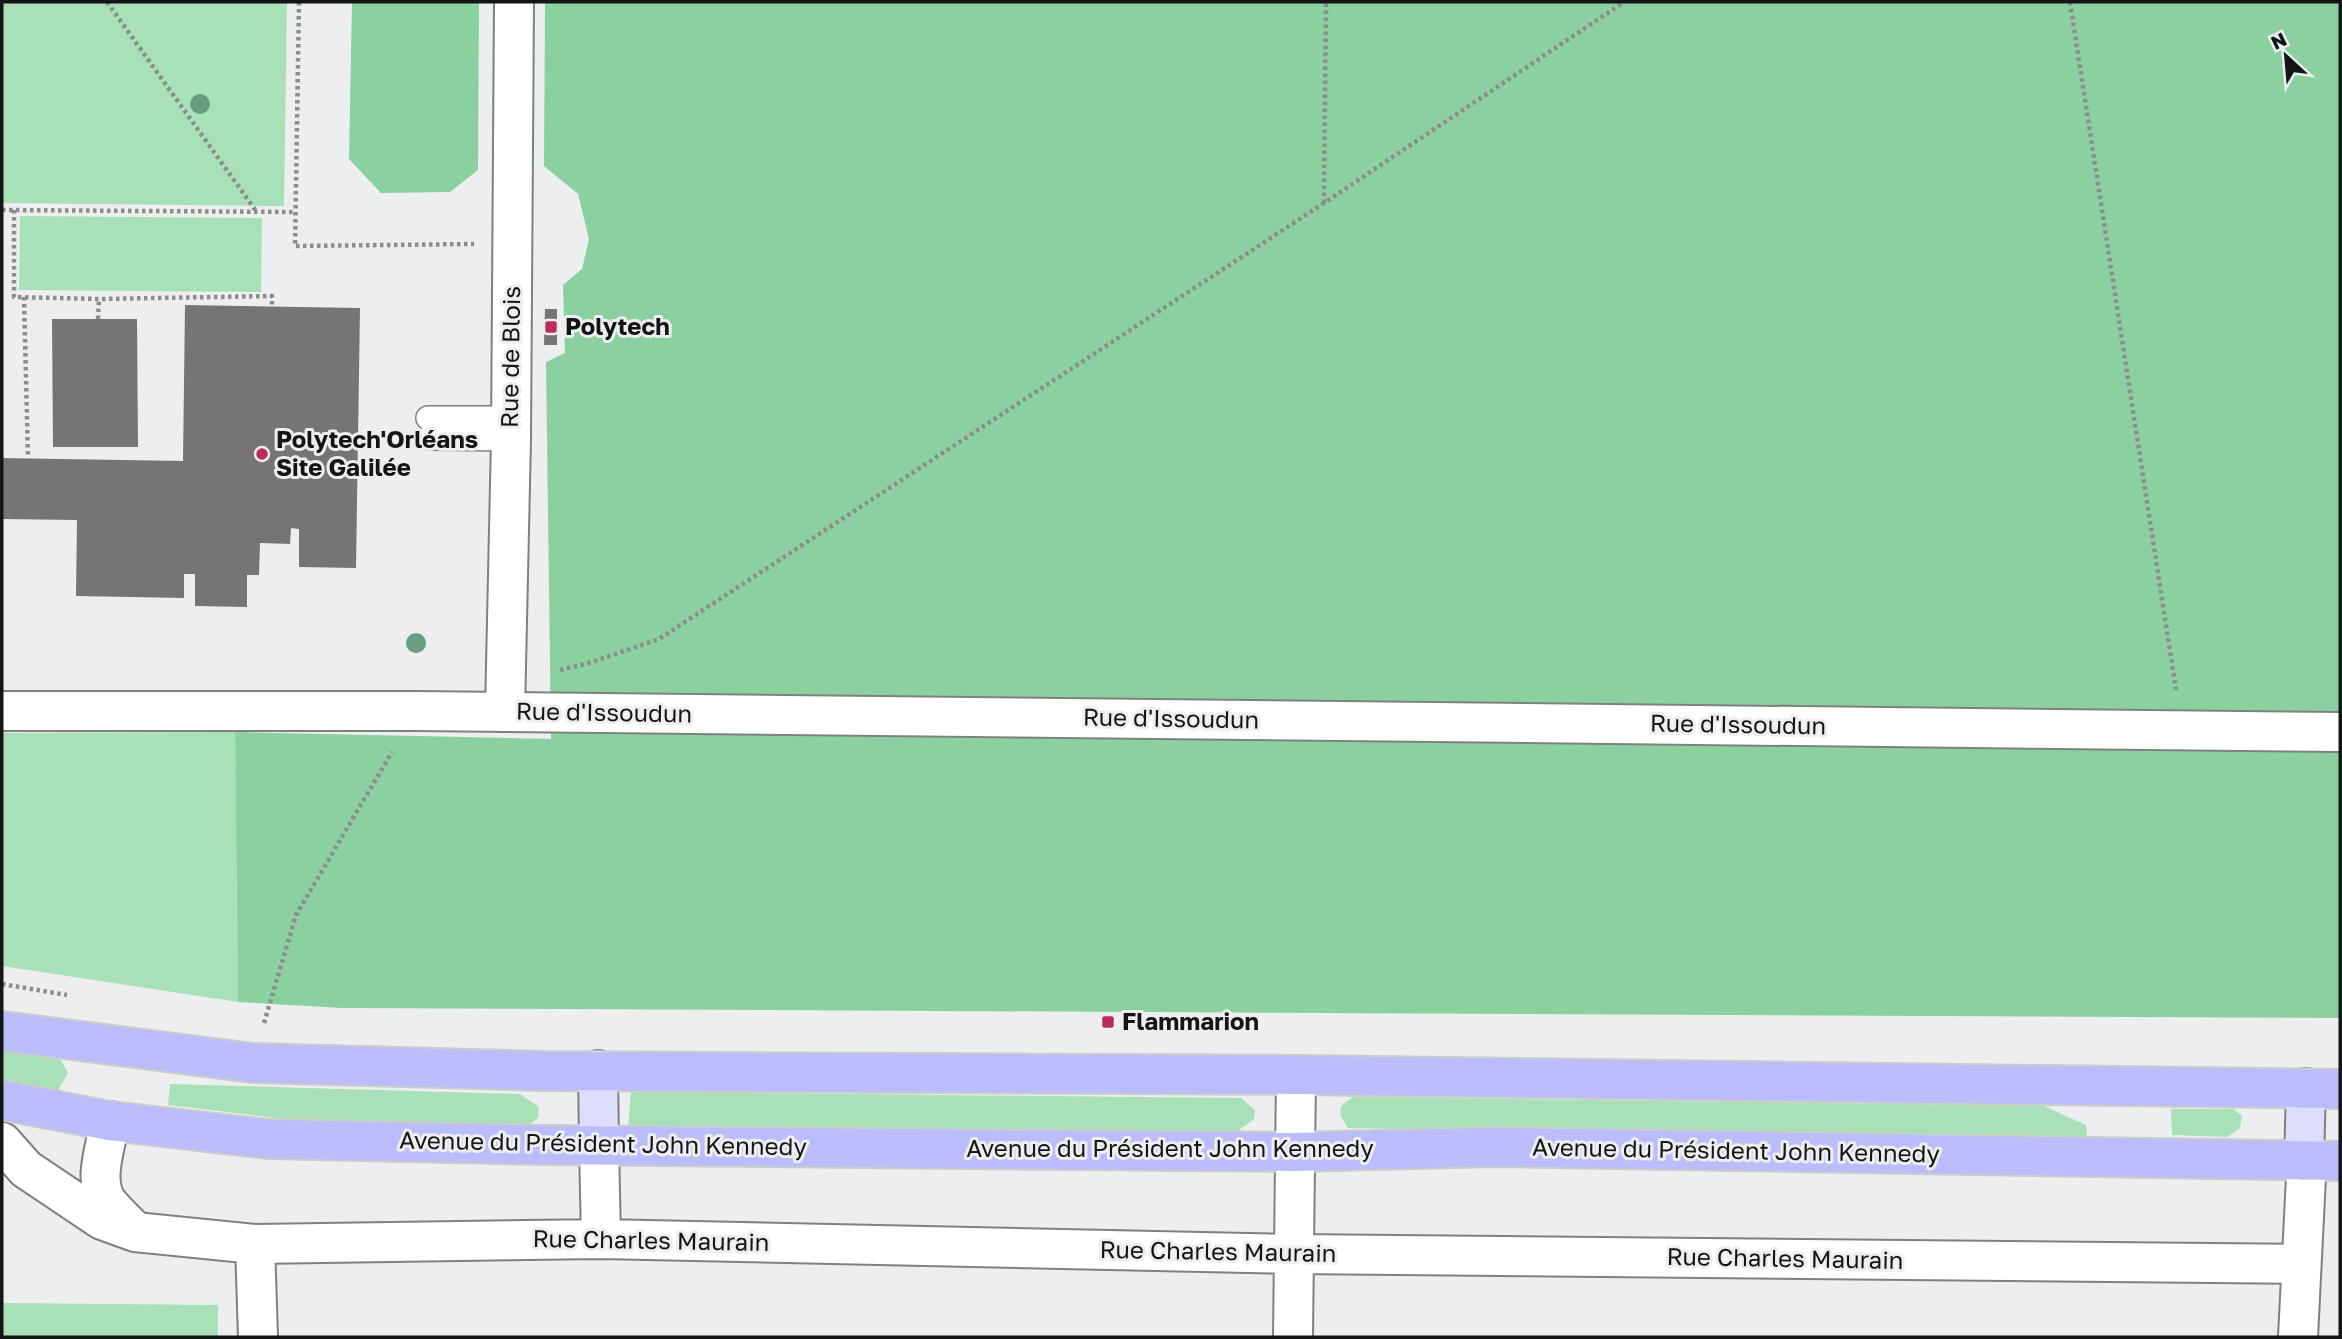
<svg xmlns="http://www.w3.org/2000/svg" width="2342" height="1339" font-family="'Golos Text',sans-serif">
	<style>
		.green { fill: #a8e1b7 }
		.forest { fill: #8bd19f }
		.building { fill: #767476 }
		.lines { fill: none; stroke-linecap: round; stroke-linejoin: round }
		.service-casing { stroke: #7e8082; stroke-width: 26 }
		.minor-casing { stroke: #7e8082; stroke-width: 42 }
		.tertiary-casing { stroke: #7e8082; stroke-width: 42 }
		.secondary-casing { stroke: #7e8082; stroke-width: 42 }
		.primary-casing { stroke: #cbcccc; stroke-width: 42 }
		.path { stroke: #8c8d8f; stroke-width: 4.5; stroke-dasharray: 3.5 3.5; stroke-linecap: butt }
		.service { stroke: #fff; stroke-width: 23 }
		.minor { stroke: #fff; stroke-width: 38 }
		.tertiary { stroke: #fff; stroke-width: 38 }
		.secondary { stroke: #dddefd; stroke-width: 38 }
		.primary { stroke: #bbbdfb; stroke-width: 38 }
		.tree { fill: #6b9c84 }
		.poi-dot { fill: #bc2e5a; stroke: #eceef0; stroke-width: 2.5 }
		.labels { text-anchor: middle; stroke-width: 6; stroke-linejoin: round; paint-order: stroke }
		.poi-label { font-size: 24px; font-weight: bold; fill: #141516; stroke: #eceef0; text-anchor: start }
		.street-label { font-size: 24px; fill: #141516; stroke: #eceef0 }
	</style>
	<rect width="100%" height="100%" fill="#eceef0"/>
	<path class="green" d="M 2,2 L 287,2 L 284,206 L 2,203 Z
		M 20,216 L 262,218 L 261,292 L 19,290 Z
		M 235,732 L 238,1002 L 2,966 L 2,733 Z
		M 2,1047 L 59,1057 L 68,1073 L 57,1092 L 2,1083 Z
		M 170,1084 L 520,1094 L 539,1107 L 538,1118 L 529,1125 L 327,1124 L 168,1105 Z
		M 631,1092 L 1241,1098 L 1255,1110 L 1254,1119 L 1238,1131 L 628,1128 Z
		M 1353,1097 L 2044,1106 L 2086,1125 L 2087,1134 L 2082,1139 L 1348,1128 L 1340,1115 L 1341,1106 Z
		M 2171,1109 L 2233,1109 L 2242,1116 L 2240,1128 L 2227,1137 L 2172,1135 Z
		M 2,1303 L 218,1305 L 218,1337 L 2,1337 Z"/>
	<path class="forest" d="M 352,2 L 479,2 L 478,170 L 450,192 L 381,193 L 349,159 Z
		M 545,2 L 2340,2 L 2340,1018 L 342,1008 L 238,1002 L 235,732 L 551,739 L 546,362 L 565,353 L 563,285 L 582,269 L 589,239 L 578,194 L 544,166 Z"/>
	<path class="building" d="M 185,305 L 360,308 L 356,568 L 299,567 L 299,529 L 291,528 L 290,544 L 260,543 L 259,575 L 247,575 L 247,607 L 195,606 L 195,574 L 184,574 L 184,598 L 76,596 L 77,520 L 2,519 L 2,458 L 183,461 Z
		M 545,309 L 557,309 L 557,345 L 544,345 Z
		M 52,319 L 137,319 L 138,447 L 53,447 Z"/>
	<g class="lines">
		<defs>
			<path id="service" d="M 428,418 L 511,418
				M 429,438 L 511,439"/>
			<path id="minor" d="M 505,712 L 511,439 L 514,2
				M 110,1121 C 106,1146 92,1181 108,1203 C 115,1212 124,1220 132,1228
				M 2,1142 L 26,1169 L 102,1220 L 135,1232 L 255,1244 L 601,1239 L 1293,1254 L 2301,1264
				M 599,1145 L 601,1239
				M 255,1244 L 258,1337
				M 1293,1337 L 1296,1075
				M 2298,1337 L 2306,1177 L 2304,1161"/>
			<path id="tertiary" d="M 2,711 L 415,711 L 2340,732"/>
			<path id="secondary" d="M 598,1070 L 599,1145
				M 2304,1161 L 2306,1088"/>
			<path id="primary" d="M 2,1031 L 253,1063 L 544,1071 L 1296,1075 L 2340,1089
				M 2,1100 L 110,1121 L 269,1139 L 545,1145 L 1294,1152 L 1494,1147 L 2340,1161"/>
		</defs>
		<use href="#service" class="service-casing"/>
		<use href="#minor" class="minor-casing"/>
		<use href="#tertiary" class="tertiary-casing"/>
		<use href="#secondary" class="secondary-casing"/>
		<use href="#primary" class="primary-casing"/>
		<path class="path" d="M 107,2 L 256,211
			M 299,2 L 295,246 L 474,244
			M 2070,2 L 2176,690
			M 1324,203 L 1326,2
			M 2,210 L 295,212
			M 14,210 L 14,297 L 99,299 L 272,296 L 272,306
			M 24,297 L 28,458
			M 98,319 L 99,299
			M 560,670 L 589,663 L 659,639 L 1324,203 L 1624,2
			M 2,984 L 67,995
			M 264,1023 L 296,915 L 392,752"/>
		<use href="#service" class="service"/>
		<use href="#minor" class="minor"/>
		<use href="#tertiary" class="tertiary"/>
		<use href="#secondary" class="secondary"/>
		<use href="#primary" class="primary"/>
	</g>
	<g class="tree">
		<circle cx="200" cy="104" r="10"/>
		<circle cx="416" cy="643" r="10"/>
	</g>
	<g class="poi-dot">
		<rect x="544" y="320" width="14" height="14" rx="3.5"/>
		<circle cx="262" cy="454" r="7"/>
		<rect x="1101" y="1015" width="14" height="14" rx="3.5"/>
	</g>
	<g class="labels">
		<g class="poi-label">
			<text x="565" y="335">Polytech</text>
			<text x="276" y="448">Polytech'Orléans<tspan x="276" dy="28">Site Galilée</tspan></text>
			<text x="1122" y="1030">Flammarion</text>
		</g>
		<g class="street-label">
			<text transform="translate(511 357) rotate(-89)" y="8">Rue de Blois</text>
			<text transform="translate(604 713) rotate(1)" y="8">Rue d'Issoudun</text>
			<text transform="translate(1171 719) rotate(1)" y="8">Rue d'Issoudun</text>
			<text transform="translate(1738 725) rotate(1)" y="8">Rue d'Issoudun</text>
			<text transform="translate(603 1144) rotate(1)" y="8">Avenue du Président John Kennedy</text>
			<text x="1170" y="1157">Avenue du Président John Kennedy</text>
			<text transform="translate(1736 1151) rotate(1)" y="8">Avenue du Président John Kennedy</text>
			<text transform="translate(651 1241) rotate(1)" y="8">Rue Charles Maurain</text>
			<text transform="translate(1218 1252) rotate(1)" y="8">Rue Charles Maurain</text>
			<text transform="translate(1785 1259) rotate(1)" y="8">Rue Charles Maurain</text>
		</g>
	</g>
	<rect width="2342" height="1339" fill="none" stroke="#141516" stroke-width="7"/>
	<g transform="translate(2286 56) rotate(334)" stroke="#eceef0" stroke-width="5" paint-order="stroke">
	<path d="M0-5L12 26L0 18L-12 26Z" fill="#141516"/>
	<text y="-10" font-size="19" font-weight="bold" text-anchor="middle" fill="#141516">N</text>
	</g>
</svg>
